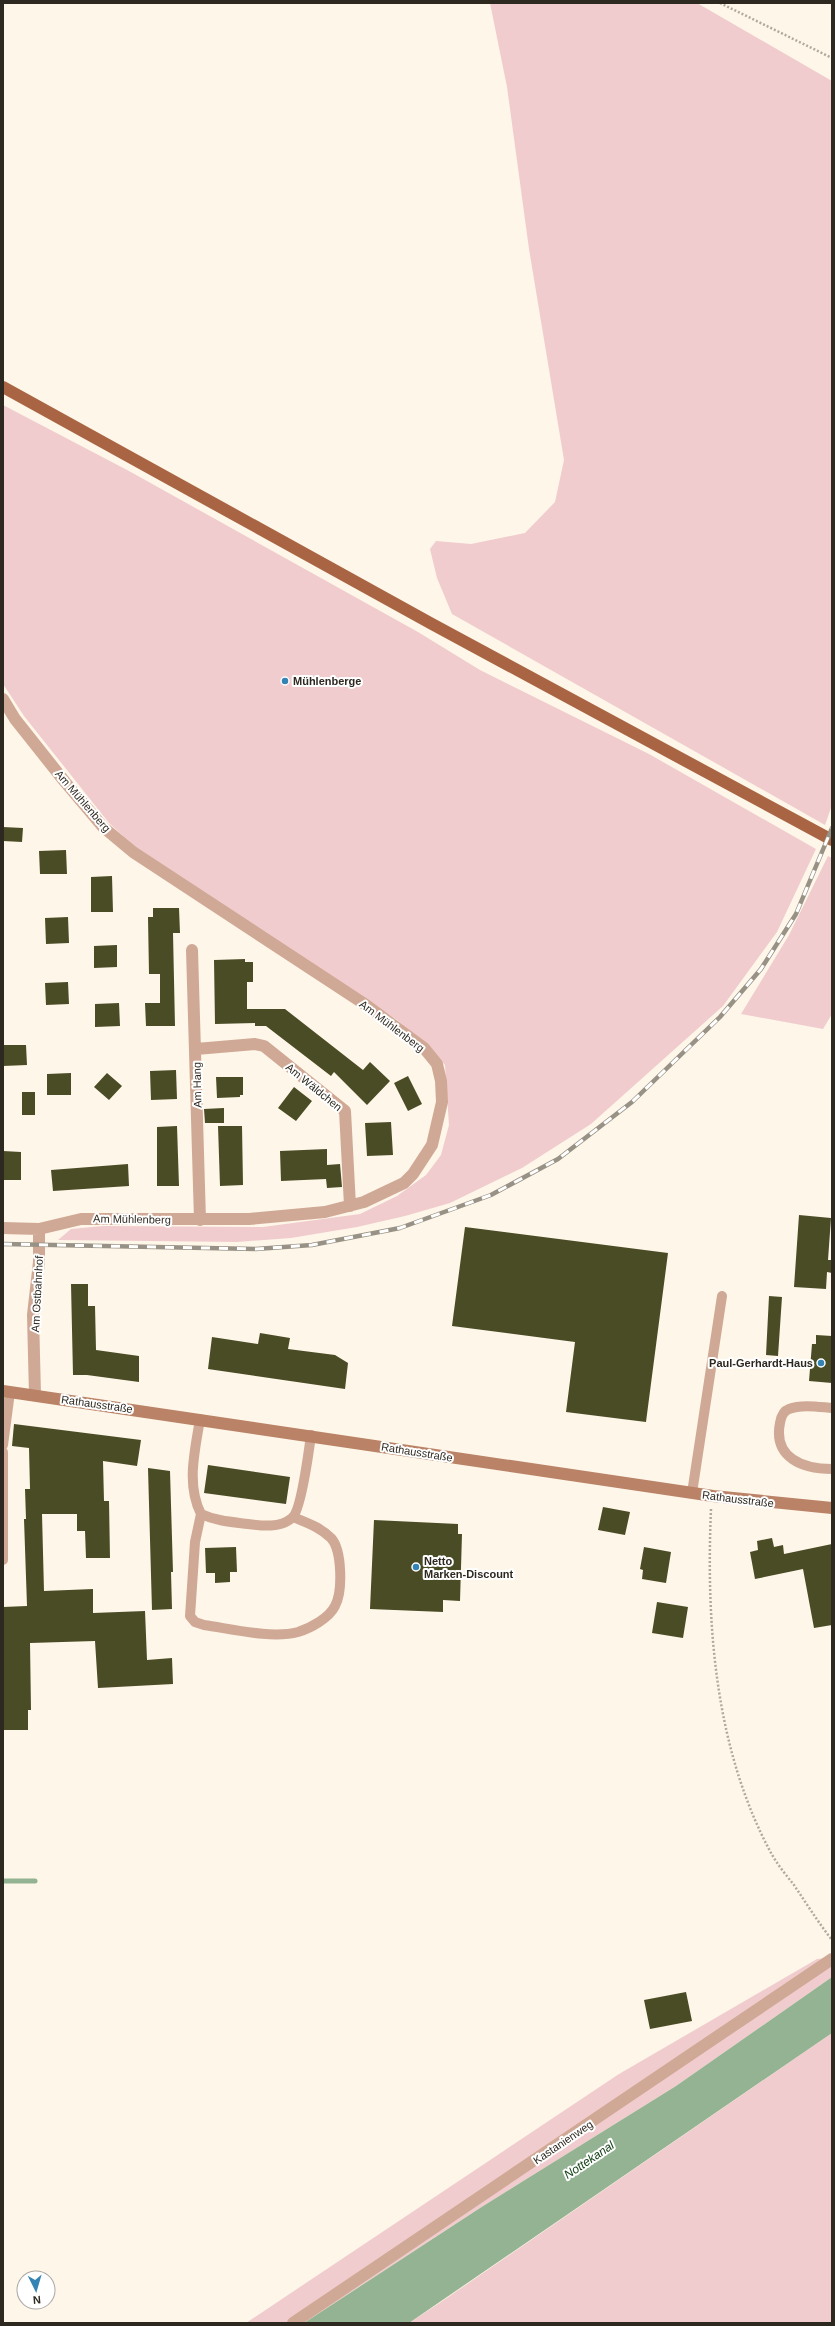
<svg xmlns="http://www.w3.org/2000/svg" width="835" height="2326" font-family="Arial,sans-serif">
	<style>
		.green { fill: #f1ccce }
		.water { fill: #94b392 }
		.lines { fill: none; stroke-linecap: round; stroke-linejoin: round }
		.stream { stroke: #94b392; stroke-width: 5 }
		.building { fill: #4a4c26 }
		.path { stroke: #b0a99d; stroke-width: 2.5; stroke-dasharray: 2 2; stroke-linecap: butt }
		.service { stroke: #d0a996; stroke-width: 10 }
		.minor { stroke: #d0a996; stroke-width: 12 }
		.secondary { stroke: #ba8266; stroke-width: 12 }
		.primary { stroke: #a96543; stroke-width: 12 }
		.rail-casing { stroke: #989286; stroke-width: 4.5 }
		.rail { stroke: #fff; stroke-width: 3; stroke-dasharray: 9; stroke-linecap: butt }
		.poi-dot { fill: #3383b4; stroke: #fff; stroke-width: 1.5 }
		.labels { text-anchor: middle; stroke-width: 4; stroke-linejoin: round; paint-order: stroke }
		.poi-label { font-size: 11px; font-weight: bold; fill: #2e2920; stroke: #fff; text-anchor: start }
		.street-label { font-size: 11px; fill: #2e2920; stroke: #fff }
		.water-label { font-size: 12px; font-style: italic; fill: #164317; stroke: #fff }
	</style>
	<rect width="100%" height="100%" fill="#fef6e8"/>
	<path class="green" d="M 490,3 L 697,3 L 832,81 L 832,805 L 825,825 L 452,614 L 437,578 L 430,549 L 436,541 L 471,544 L 525,533 L 555,502 L 564,460 L 529,249 L 507,87 Z
		M 3,405 L 129,471 L 418,632 L 480,670 L 649,754 L 816,849 L 777,932 L 723,1006 L 591,1124 L 522,1168 L 450,1203 L 405,1216 L 357,1227 L 291,1238 L 237,1242 L 58,1240 L 71,1229 L 103,1226 L 263,1227 L 360,1214 L 397,1196 L 426,1175 L 441,1155 L 449,1125 L 445,1065 L 424,1043 L 397,1020 L 134,846 L 109,823 L 24,716 L 3,684 Z
		M 828,856 L 832,858 L 832,1014 L 823,1029 L 741,1014 L 789,935 Z
		M 832,1958 L 832,1977 L 676,2086 L 480,2208 L 304,2323 L 246,2323 L 619,2074 L 817,1959 Z
		M 832,2033 L 832,2323 L 409,2323 L 441,2302 Z"/>
	<path class="water" d="M 832,1977 L 832,2033 L 409,2323 L 304,2323 L 480,2208 L 676,2086 Z"/>
	<g class="lines">
		<path class="stream" d="M 3,1881 L 35,1881"/>
	</g>
	<path class="building" d="M 3,827 L 23,828 L 22,842 L 3,841 Z
		M 66,850 L 67,874 L 40,874 L 39,851 Z
		M 112,876 L 113,912 L 91,912 L 91,877 Z
		M 153,908 L 179,908 L 180,933 L 173,933 L 175,1026 L 146,1026 L 145,1003 L 160,1003 L 160,974 L 149,974 L 148,917 L 153,917 Z
		M 68,917 L 69,943 L 46,944 L 45,918 Z
		M 117,945 L 117,967 L 94,968 L 94,946 Z
		M 245,959 L 245,962 L 253,962 L 253,982 L 247,982 L 247,1009 L 285,1009 L 363,1070 L 370,1062 L 390,1081 L 367,1105 L 334,1072 L 331,1076 L 266,1026 L 255,1026 L 255,1023 L 215,1024 L 214,960 Z
		M 68,982 L 69,1004 L 46,1005 L 45,983 Z
		M 119,1003 L 120,1026 L 95,1027 L 95,1004 Z
		M 3,1045 L 26,1045 L 27,1065 L 3,1066 Z
		M 176,1070 L 177,1099 L 151,1100 L 150,1071 Z
		M 71,1073 L 71,1095 L 47,1095 L 47,1074 Z
		M 107,1073 L 122,1086 L 109,1100 L 94,1087 Z
		M 408,1076 L 422,1104 L 408,1111 L 394,1083 Z
		M 216,1077 L 243,1077 L 243,1095 L 240,1095 L 240,1097 L 217,1098 Z
		M 294,1087 L 312,1101 L 296,1121 L 278,1108 Z
		M 22,1092 L 35,1092 L 35,1115 L 22,1115 Z
		M 224,1108 L 224,1123 L 205,1123 L 204,1109 Z
		M 391,1122 L 393,1155 L 367,1156 L 365,1123 Z
		M 177,1126 L 179,1186 L 157,1186 L 157,1127 Z
		M 218,1126 L 242,1126 L 243,1185 L 220,1186 Z
		M 327,1149 L 327,1165 L 340,1164 L 342,1187 L 327,1188 L 326,1179 L 281,1181 L 280,1151 Z
		M 3,1151 L 21,1152 L 21,1180 L 3,1180 Z
		M 128,1164 L 129,1186 L 53,1191 L 51,1170 Z
		M 799,1215 L 831,1218 L 828,1260 L 832,1260 L 832,1273 L 827,1272 L 826,1289 L 794,1287 Z
		M 465,1227 L 668,1253 L 646,1422 L 566,1412 L 575,1342 L 452,1326 Z
		M 71,1284 L 88,1284 L 88,1306 L 95,1306 L 96,1350 L 139,1356 L 139,1382 L 87,1375 L 73,1375 Z
		M 769,1296 L 782,1297 L 778,1356 L 766,1355 Z
		M 260,1333 L 290,1338 L 288,1349 L 335,1355 L 348,1363 L 345,1389 L 208,1369 L 212,1337 L 258,1344 Z
		M 816,1335 L 832,1336 L 832,1383 L 809,1381 L 812,1344 L 816,1344 Z
		M 14,1424 L 141,1440 L 137,1466 L 103,1461 L 104,1501 L 109,1501 L 110,1558 L 86,1558 L 85,1531 L 77,1531 L 77,1514 L 42,1514 L 44,1591 L 93,1589 L 93,1613 L 145,1611 L 147,1660 L 172,1658 L 173,1684 L 98,1688 L 95,1641 L 30,1643 L 31,1710 L 28,1710 L 28,1730 L 3,1730 L 3,1607 L 27,1606 L 24,1519 L 26,1519 L 25,1489 L 30,1489 L 29,1448 L 12,1446 Z
		M 208,1465 L 290,1477 L 286,1504 L 204,1493 Z
		M 148,1468 L 170,1471 L 173,1572 L 171,1572 L 172,1609 L 152,1610 Z
		M 603,1507 L 630,1512 L 625,1535 L 598,1530 Z
		M 374,1520 L 458,1524 L 458,1534 L 462,1534 L 460,1601 L 443,1600 L 443,1612 L 370,1609 Z
		M 772,1538 L 774,1547 L 783,1545 L 784,1554 L 832,1544 L 832,1625 L 814,1628 L 803,1569 L 755,1579 L 750,1552 L 758,1550 L 757,1541 Z
		M 236,1547 L 237,1572 L 230,1572 L 230,1582 L 215,1583 L 215,1573 L 206,1573 L 205,1548 Z
		M 644,1547 L 671,1552 L 666,1583 L 642,1579 L 643,1570 L 640,1569 Z
		M 657,1602 L 688,1607 L 683,1638 L 652,1633 Z
		M 686,1992 L 692,2021 L 650,2029 L 644,2000 Z"/>
	<g class="lines">
		<path class="path" d="M 720,3 L 832,58
			M 711,1509 C 706,1625 715,1749 771,1853 C 777,1864 786,1875 794,1885 C 806,1903 818,1922 832,1940"/>
		<path class="service" d="M 832,1408 C 819,1407 802,1404 789,1409 C 783,1411 781,1417 780,1423 C 773,1458 803,1469 832,1469
			M 200,1419 C 195,1451 186,1484 201,1514 C 216,1521 232,1522 248,1524 C 263,1526 280,1528 292,1518 C 301,1511 309,1450 311,1435
			M 3,1445 L 10,1392
			M 3,1452 L 3,1560
			M 692,1493 L 722,1296
			M 201,1514 L 195,1542 L 190,1616 L 195,1622 L 204,1625 C 232,1629 272,1639 298,1632 C 311,1628 329,1618 335,1606 C 343,1591 342,1550 331,1538 C 320,1527 307,1523 293,1517"/>
		<path class="minor" d="M 3,699 L 15,719 L 65,782 L 103,827 L 133,852 L 366,1005 L 424,1048 L 437,1064 L 441,1081 L 442,1102 L 432,1145 L 413,1174 L 404,1183 L 364,1202 L 325,1212 L 249,1219 L 81,1219 L 39,1229 L 3,1228
			M 192,950 L 200,1220
			M 196,1049 L 255,1044 L 264,1046 L 345,1111 L 350,1206
			M 35,1395 L 33,1315 L 39,1262 L 39,1229
			M 293,2323 L 832,1959"/>
		<path class="secondary" d="M 3,1391 L 713,1496 L 832,1508"/>
		<path class="primary" d="M 3,387 L 432,624 L 832,840"/>
		<defs>
			<path id="rail" d="M 3,1244 L 256,1249 L 312,1245 L 400,1228 L 491,1195 L 558,1159 L 632,1102 L 720,1017 L 761,969 L 796,914 L 832,828"/>
		</defs>
		<use href="#rail" class="rail-casing"/>
		<use href="#rail" class="rail"/>
	</g>
	<g class="poi-dot">
		<circle cx="285" cy="681" r="4"/>
		<circle cx="821" cy="1363" r="4"/>
		<circle cx="416" cy="1567" r="4"/>
	</g>
	<g class="labels">
		<g class="poi-label">
			<text x="293" y="685">Mühlenberge</text>
			<text x="813" y="1367" text-anchor="end">Paul-Gerhardt-Haus</text>
			<text x="424" y="1565">Netto<tspan x="424" dy="13">Marken-Discount</tspan></text>
		</g>
		<g class="street-label">
			<text transform="translate(83 801) rotate(49)" y="4">Am Mühlenberg</text>
			<text transform="translate(392 1026) rotate(37)" y="4">Am Mühlenberg</text>
			<text transform="translate(197 1085) rotate(-91)" y="4">Am Hang</text>
			<text transform="translate(314 1087) rotate(39)" y="4">Am Wäldchen</text>
			<text transform="translate(132 1219) rotate(1)" y="4">Am Mühlenberg</text>
			<text transform="translate(37 1294) rotate(-87)" y="4">Am Ostbahnhof</text>
			<text transform="translate(97 1404) rotate(8)" y="4">Rathausstraße</text>
			<text transform="translate(417 1452) rotate(9)" y="4">Rathausstraße</text>
			<text transform="translate(738 1499) rotate(7)" y="4">Rathausstraße</text>
			<text transform="translate(563 2142) rotate(-34)" y="4">Kastanienweg</text>
		</g>
		<g class="water-label">
			<text transform="translate(589 2160) rotate(-34)" y="4">Nottekanal</text>
		</g>
	</g>
	<rect width="835" height="2326" fill="none" stroke="#2e2920" stroke-width="8"/>
	<g transform="translate(36 2290) rotate(175)"><circle r="19" fill="#ffffff" stroke="#aba9a6"/>
	<path d="M0-3L7 15L0 10L-7 15Z" fill="#3383b4"/>
	<text y="-6" font-size="11" font-weight="bold" text-anchor="middle" fill="#2e2920">N</text>
	</g>
</svg>
